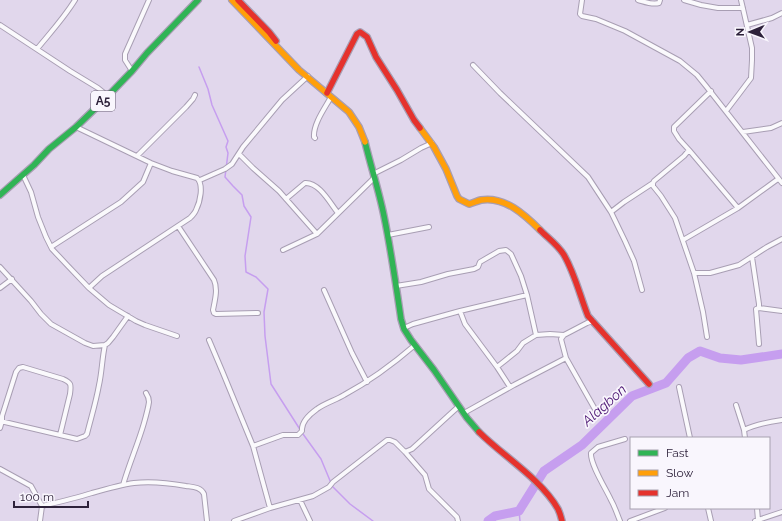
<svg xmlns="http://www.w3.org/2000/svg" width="782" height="521" font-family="Raleway,sans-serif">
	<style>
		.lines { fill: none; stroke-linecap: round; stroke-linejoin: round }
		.stream { stroke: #c69eef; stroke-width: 1.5 }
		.river { stroke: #c69eef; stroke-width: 9 }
		.street-casing { stroke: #a89eb3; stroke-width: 6 }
		.fast-casing { stroke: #a89eb3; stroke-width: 8 }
		.slow-casing { stroke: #a89eb3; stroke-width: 8 }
		.jam-casing { stroke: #a89eb3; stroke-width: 8 }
		.street { stroke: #faf9fc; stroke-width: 4 }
		.fast { stroke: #30b455; stroke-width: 5.5 }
		.slow { stroke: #ff9f0a; stroke-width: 5.5 }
		.jam { stroke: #e5322d; stroke-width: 5.5 }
		.labels { text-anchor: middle; stroke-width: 3.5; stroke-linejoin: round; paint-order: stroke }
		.shield { fill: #f9f6fd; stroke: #6a6174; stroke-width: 1 }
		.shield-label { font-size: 12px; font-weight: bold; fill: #2d213a }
		.water-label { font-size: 14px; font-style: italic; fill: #4a1271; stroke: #f9f6fd }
	</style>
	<rect width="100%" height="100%" fill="#e1d7ec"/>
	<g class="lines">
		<path class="stream" d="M 199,67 L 208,89 L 212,105 L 228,141 L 226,147 L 228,153 L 225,177 L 233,186 L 242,195 L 244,206 L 251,217 L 245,256 L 246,272 L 256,277 L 268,289 L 264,312 L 265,336 L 271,384 L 301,431
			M 303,434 L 321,459 L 331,483
			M 332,486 L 350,504 L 373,521
			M 519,511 L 520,521"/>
		<path class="river" d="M 488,521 L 495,516 L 519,511 L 544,471 L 582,445 L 632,396 L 666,383 L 688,358 L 700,351 L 720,358 L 741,360 L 782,354"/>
		<defs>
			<path id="street" d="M 582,0 L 580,14 L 582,16 L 596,19 L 625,31 L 680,61 L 697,75 L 706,86 L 782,183
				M 638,0 C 645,2 652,5 659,3 L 660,0
				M 684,0 L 701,5 L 718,8 L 743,8
				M 0,25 L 70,71 L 98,88 L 103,92 L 106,98
				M 747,25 L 772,18 L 782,13
				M 37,49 C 50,33 64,18 75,0
				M 473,65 L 500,93 L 588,177 L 611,212 L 625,241 L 634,261 L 642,290
				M 132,71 L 125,60 L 125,54 L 149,0
				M 711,91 L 674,127 L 674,131 L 679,139 L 689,150 L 738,208
				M 726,111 L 739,94 L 751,78 L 752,60 L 752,48 L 744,13 L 741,0
				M 76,127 L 151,163 L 172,171 L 197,178 C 204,185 200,202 196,210 C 195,213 192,216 190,218 L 102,276 L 89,288
				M 743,132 L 771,128 L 782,123
				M 315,138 L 314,137 C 313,124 325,108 331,97
				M 239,154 L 253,168 L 279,191 L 317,234
				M 137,156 L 186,107 L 193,99 L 195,95
				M 375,173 L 401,160 L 421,148 L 432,143
				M 23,175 L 31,192 L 38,217 L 46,237 L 52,249 L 68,266 L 89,288 L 109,305 L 136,321 L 145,325 L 177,336
				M 200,180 L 225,169 L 232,164 L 243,147 L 282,100 L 308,76
				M 653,183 L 653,186 L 661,196 L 675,218 L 694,273 L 710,273 L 739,265 L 767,247 L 782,239
				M 286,199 L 305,183 C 319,182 330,203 338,213
				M 611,212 L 624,202 L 653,183 L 654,181 L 684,156 L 689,150
				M 178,226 L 214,280 C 218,289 215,300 213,310 L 214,313 L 216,314 L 258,313
				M 388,235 L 429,227
				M 683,240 L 738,208 L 778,179
				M 51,247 L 121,202 L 143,182 L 151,163
				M 283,250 L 317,234 L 375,177
				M 752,257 L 759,304 L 759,308 L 756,309 L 759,344
				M 0,267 L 31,301 L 41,314 L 51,324 L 85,343 L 93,346 L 105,345 L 108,343 L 113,337 L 128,316
				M 694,273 L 703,312 L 707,337
				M 396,286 L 421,282 L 448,274 L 474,269 L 478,267 L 480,262 L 499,251 L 506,250 L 511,254 L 521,276 L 527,295 L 536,335
				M 0,288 L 12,279
				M 324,290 L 352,353 L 367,382
				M 759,308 L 782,311
				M 460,311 L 527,295
				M 404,328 L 413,324 L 460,311 L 465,324 L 497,367 L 510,387
				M 564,335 L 587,323 L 593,321
				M 209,340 L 223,373 L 253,446 L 270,508
				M 497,367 L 517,351 L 523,343 L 536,335 L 550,334 L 564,335 L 561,339 L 566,358
				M 679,387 L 690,438
				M 736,405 L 744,430 L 745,438
				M 464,413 L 514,385 L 566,358 L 596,411
				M 0,421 L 77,439 L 85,436 L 87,434 C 91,418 96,402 99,385 C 102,372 102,358 105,345
				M 0,428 L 2,421 L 2,416 L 16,372 L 19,368 L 23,367 L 63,379 C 72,383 71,385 70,394 L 60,435
				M 744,430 C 756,424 768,422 782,420
				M 253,446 L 283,435 L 298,435 L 302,431 C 301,422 310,414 317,409 C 325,403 336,400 344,395 C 370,381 393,364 415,345
				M 405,452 L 412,449 L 459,406
				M 0,469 L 31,486 L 42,506 L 40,521
				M 123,485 C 129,464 138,444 144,423 C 146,416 148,409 149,402 C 149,398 148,396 146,393
				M 300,500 L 310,521
				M 42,506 C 59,502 76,498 92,493 C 106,489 120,485 134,483 C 151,481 169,483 186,486 C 193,487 201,487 204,494 L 207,521
				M 708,508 L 711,521
				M 757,508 L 758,520
				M 234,521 L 270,508 L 313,496 L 329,487 L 333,482 L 387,440 L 390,440 L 395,442 L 405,452 L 425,475 L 429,489 L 457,517 L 458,521
				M 620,521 C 617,514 615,507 611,500 C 606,489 590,464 591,453 L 598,447 L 625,439
				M 630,521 L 665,508
				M 755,521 L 782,512"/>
			<path id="fast" d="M 365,142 C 371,167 379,191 384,216 C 391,250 396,285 401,319 L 404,329 L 411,340 L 434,370 L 467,418 L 479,432
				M 0,195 L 34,165 L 49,149 L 76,127 L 106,98 L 132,71 L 147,53 L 198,0"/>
			<path id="slow" d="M 232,0 L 299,70 L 349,112 L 359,127 L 365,142
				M 420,128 L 434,147 L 446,169 L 457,196 L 459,199 L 469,204 C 473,203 477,201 481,200 C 505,196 525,215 540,230"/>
			<path id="jam" d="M 238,0 L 269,32 L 276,41
				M 327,93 L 357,34 L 360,32 L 367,37 L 376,57 L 397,90 L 414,120 L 420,128
				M 540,230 C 548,238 558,245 564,255 C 575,274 580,296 588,316 L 649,384
				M 479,432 C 503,456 541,479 558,509 C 560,513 561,517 562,521"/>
		</defs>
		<use href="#street" class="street-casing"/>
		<use href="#fast" class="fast-casing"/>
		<use href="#slow" class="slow-casing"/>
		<use href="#jam" class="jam-casing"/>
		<use href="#street" class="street"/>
		<use href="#fast" class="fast"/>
		<use href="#slow" class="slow"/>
		<use href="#jam" class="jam"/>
	</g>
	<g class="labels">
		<rect class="shield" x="91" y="91" width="24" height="20" rx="3"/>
		<g class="shield-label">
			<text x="103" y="105">A5</text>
		</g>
		<g class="water-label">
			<text transform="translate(604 405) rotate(-42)" y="5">Alagbon</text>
		</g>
	</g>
	<rect x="630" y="437" width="140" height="72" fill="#f9f6fd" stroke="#a7a1af"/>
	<rect x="638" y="450" width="20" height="6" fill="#30b455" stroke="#a7a1af"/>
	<text x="666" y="457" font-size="12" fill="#2d213a">Fast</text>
	<rect x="638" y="470" width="20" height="6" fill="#ff9f0a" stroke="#a7a1af"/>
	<text x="666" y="477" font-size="12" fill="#2d213a">Slow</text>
	<rect x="638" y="490" width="20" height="6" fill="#e5322d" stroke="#a7a1af"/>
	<text x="666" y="497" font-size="12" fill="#2d213a">Jam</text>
	<g transform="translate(750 32) rotate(269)" stroke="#f9f6fd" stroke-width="3" paint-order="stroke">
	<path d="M0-3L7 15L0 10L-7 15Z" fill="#2d213a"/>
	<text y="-6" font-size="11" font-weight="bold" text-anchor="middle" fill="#2d213a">N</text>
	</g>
	<path d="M14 501v6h74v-6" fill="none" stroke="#2d213a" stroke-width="2"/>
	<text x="20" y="501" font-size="12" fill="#2d213a" stroke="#f9f6fd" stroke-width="3" paint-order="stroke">100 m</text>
</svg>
